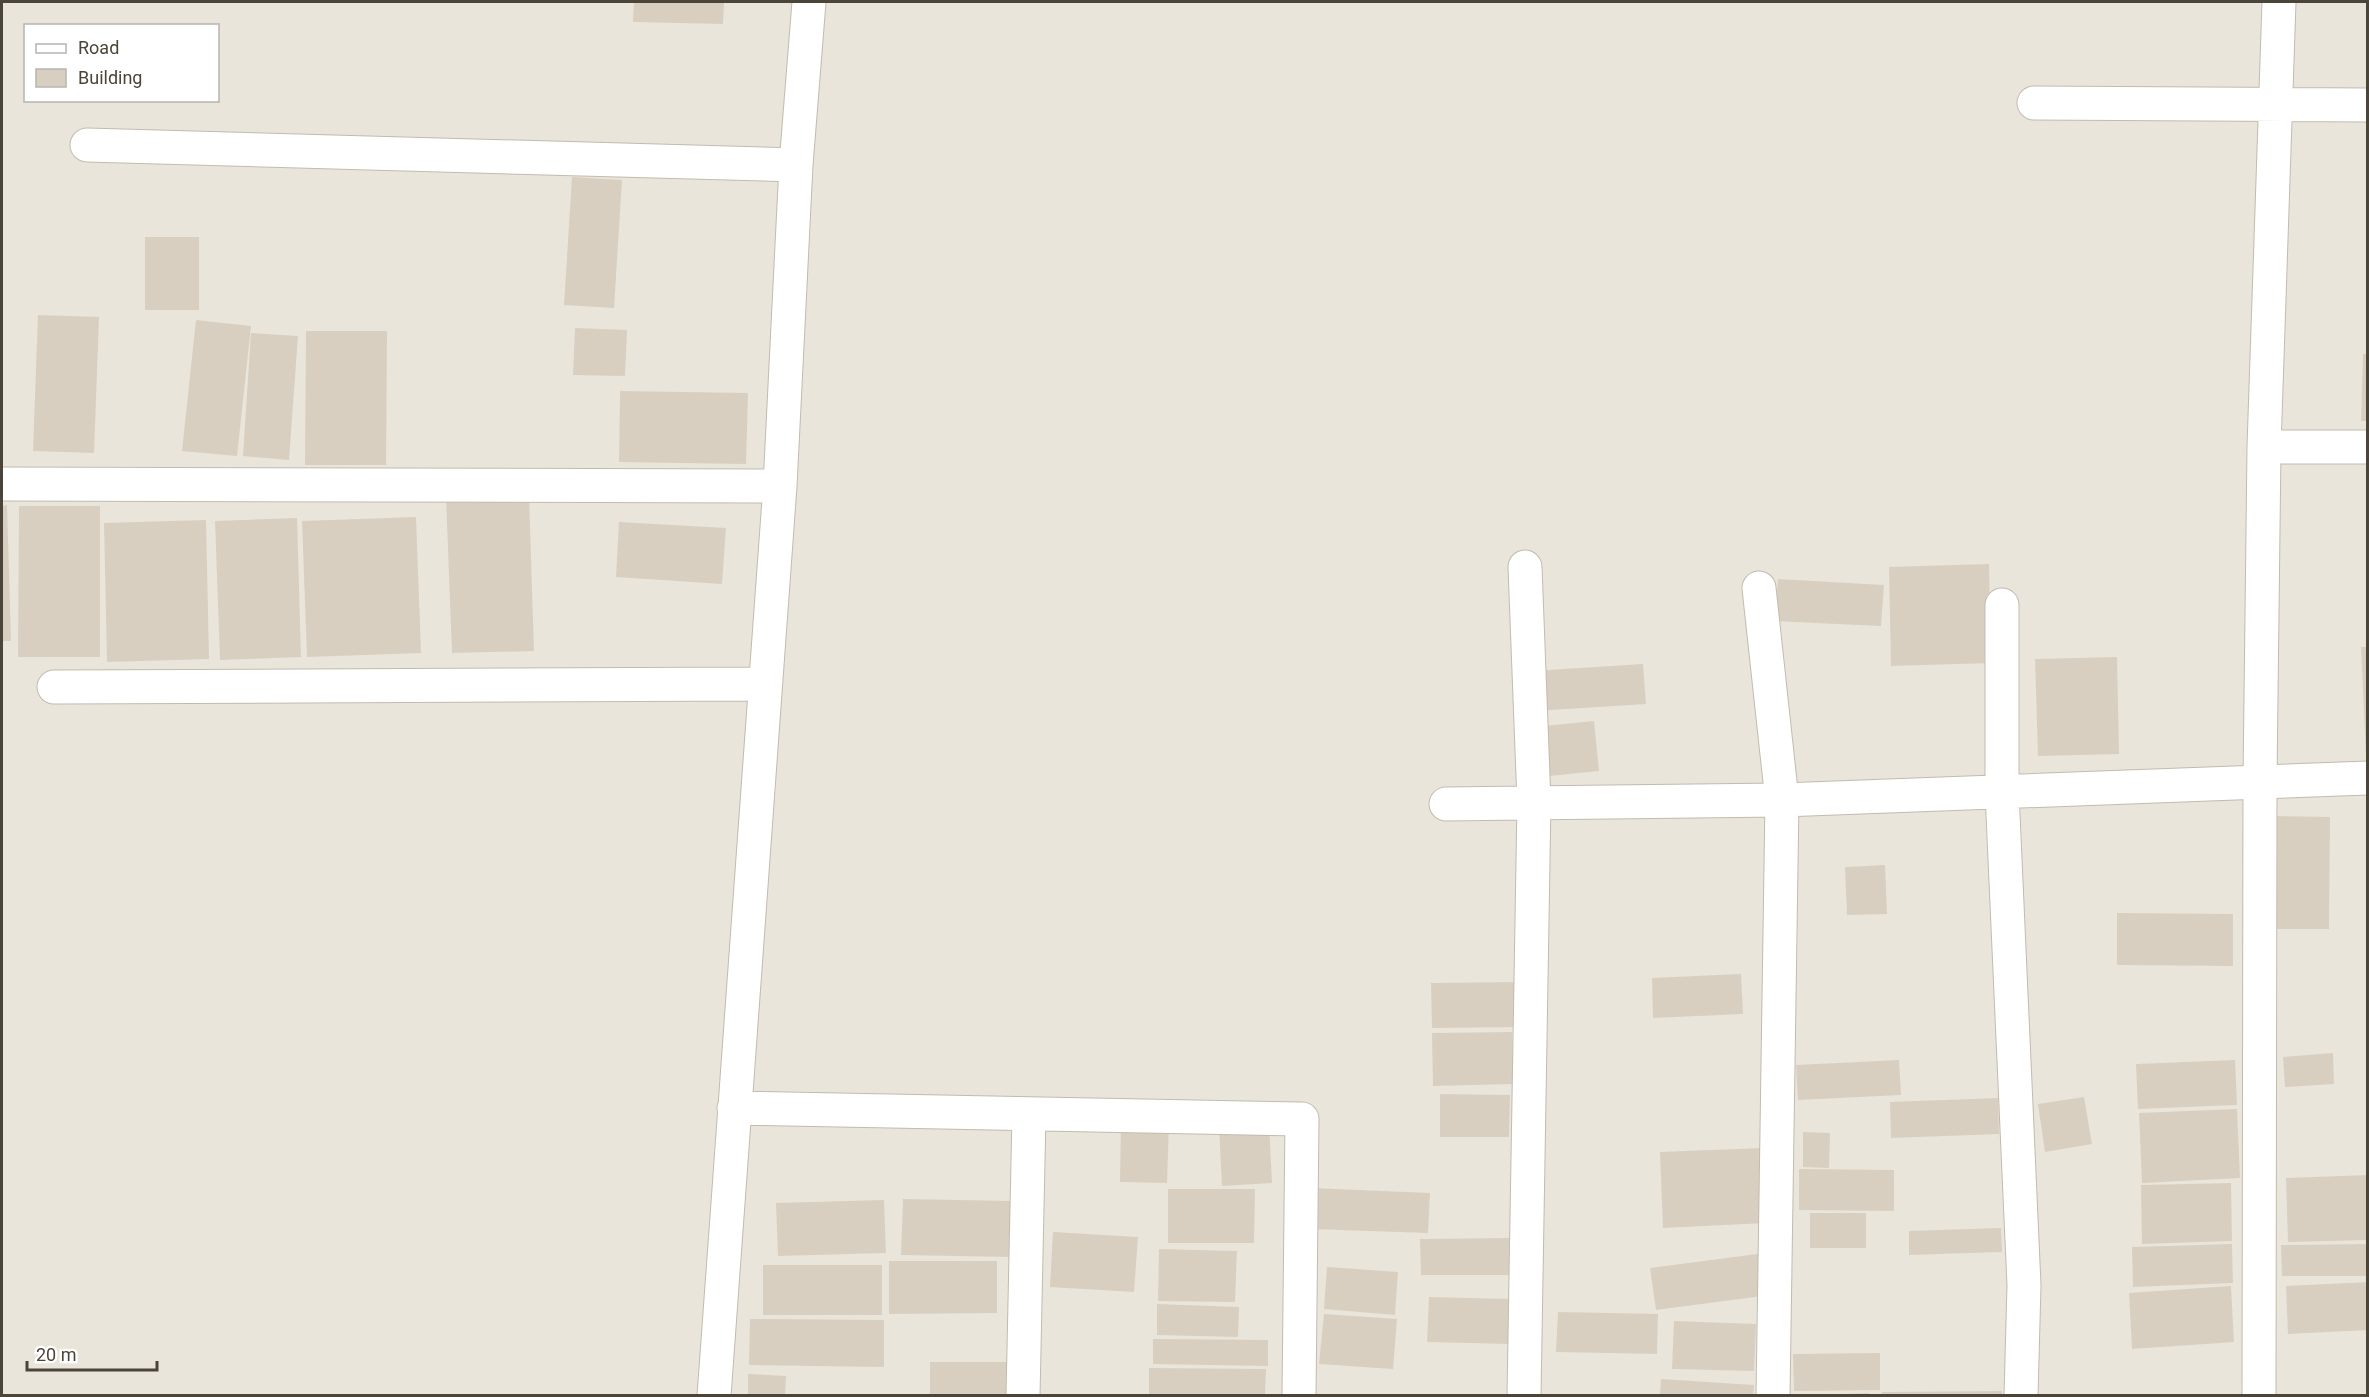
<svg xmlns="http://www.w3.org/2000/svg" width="2369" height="1397" font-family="Roboto,sans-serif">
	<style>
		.residential { fill: #eae5da; fill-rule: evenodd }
		.building { fill: #d8cfc1 }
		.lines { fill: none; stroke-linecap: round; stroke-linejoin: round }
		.street-casing { stroke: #c2bbae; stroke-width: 35 }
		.street { stroke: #fff; stroke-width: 33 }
	</style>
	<rect width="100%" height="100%" fill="#f6f3ec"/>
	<path class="residential" d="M 2,2 L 2367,2 L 2367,1395 L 2,1395 ZM 26,26 L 218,26 L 218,100 L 26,100 Z"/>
	<path class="building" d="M 634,2 L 724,2 L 723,24 L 633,22 Z
		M 572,177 L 622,180 L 614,308 L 564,305 Z
		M 145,237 L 199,237 L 199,310 L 145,310 Z
		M 38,315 L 99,317 L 94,453 L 33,451 Z
		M 196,320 L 251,326 L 237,456 L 182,451 Z
		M 575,328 L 627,330 L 625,376 L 573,375 Z
		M 306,331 L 387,331 L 386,465 L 305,465 Z
		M 251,333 L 298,336 L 289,460 L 243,456 Z
		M 2363,354 L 2368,354 L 2368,421 L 2361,421 Z
		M 620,391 L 748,393 L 746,464 L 619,462 Z
		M 529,495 L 534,651 L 452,653 L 446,497 Z
		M 7,505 L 11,641 L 2,641 L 2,506 Z
		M 19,506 L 100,506 L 100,657 L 18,657 Z
		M 416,517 L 421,653 L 307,657 L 302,521 Z
		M 297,518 L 301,657 L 220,660 L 215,521 Z
		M 206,520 L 209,659 L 107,662 L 104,523 Z
		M 619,522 L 726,528 L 722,584 L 616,577 Z
		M 1989,564 L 1991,663 L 1891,666 L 1889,567 Z
		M 1778,579 L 1884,585 L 1881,626 L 1775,621 Z
		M 2361,647 L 2368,647 L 2368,755 L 2366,755 Z
		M 2117,657 L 2119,754 L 2038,756 L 2035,659 Z
		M 1643,664 L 1646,704 L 1535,711 L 1532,671 Z
		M 1594,721 L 1599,771 L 1549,776 L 1544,726 Z
		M 2276,816 L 2330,817 L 2329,929 L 2275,929 Z
		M 1885,865 L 1887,914 L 1847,915 L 1845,867 Z
		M 2117,913 L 2233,914 L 2233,966 L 2117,965 Z
		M 1741,974 L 1743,1014 L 1653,1018 L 1652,978 Z
		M 1519,982 L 1520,1027 L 1432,1028 L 1431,983 Z
		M 1512,1032 L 1513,1084 L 1433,1086 L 1432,1033 Z
		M 2333,1053 L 2334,1084 L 2285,1087 L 2283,1057 Z
		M 1899,1060 L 1901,1095 L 1798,1100 L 1796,1065 Z
		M 2235,1060 L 2237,1105 L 2138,1109 L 2136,1064 Z
		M 1440,1094 L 1510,1095 L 1509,1137 L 1440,1137 Z
		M 2084,1097 L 2092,1144 L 2045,1152 L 2038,1104 Z
		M 1998,1098 L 1999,1134 L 1891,1138 L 1890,1102 Z
		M 2237,1109 L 2240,1178 L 2142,1183 L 2139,1113 Z
		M 1121,1120 L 1169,1122 L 1167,1183 L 1120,1182 Z
		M 1269,1124 L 1272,1183 L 1222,1186 L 1219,1126 Z
		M 1803,1132 L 1830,1133 L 1829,1168 L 1803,1167 Z
		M 1763,1148 L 1766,1223 L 1663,1228 L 1660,1152 Z
		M 1799,1169 L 1894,1170 L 1894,1211 L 1799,1210 Z
		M 2368,1175 L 2368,1240 L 2288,1242 L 2286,1178 Z
		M 2231,1183 L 2232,1241 L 2142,1244 L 2141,1185 Z
		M 1312,1188 L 1430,1193 L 1428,1233 L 1310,1229 Z
		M 1168,1189 L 1255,1189 L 1254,1243 L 1168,1243 Z
		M 903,1199 L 1012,1201 L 1011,1257 L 901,1255 Z
		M 884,1200 L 886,1253 L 778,1256 L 776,1203 Z
		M 1810,1213 L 1866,1213 L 1866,1248 L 1810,1248 Z
		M 2001,1228 L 2002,1252 L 1909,1255 L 1909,1231 Z
		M 1053,1232 L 1138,1237 L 1134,1292 L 1050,1287 Z
		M 1509,1238 L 1509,1275 L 1421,1275 L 1420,1239 Z
		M 2232,1244 L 2233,1283 L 2133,1287 L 2132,1247 Z
		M 2368,1244 L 2368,1276 L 2282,1276 L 2281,1245 Z
		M 1159,1249 L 1237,1251 L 1235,1302 L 1158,1301 Z
		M 1765,1253 L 1770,1295 L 1656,1310 L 1650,1268 Z
		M 889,1261 L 997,1261 L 997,1313 L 889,1314 Z
		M 763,1265 L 882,1265 L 882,1315 L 763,1315 Z
		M 1327,1267 L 1398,1272 L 1395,1315 L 1324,1309 Z
		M 2368,1282 L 2368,1330 L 2288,1334 L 2286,1286 Z
		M 2231,1286 L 2234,1342 L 2132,1349 L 2129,1293 Z
		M 1429,1297 L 1511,1299 L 1511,1344 L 1427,1342 Z
		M 1157,1304 L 1239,1307 L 1238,1337 L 1157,1335 Z
		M 1558,1312 L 1658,1314 L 1657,1354 L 1556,1352 Z
		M 1324,1314 L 1397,1319 L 1393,1369 L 1319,1364 Z
		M 750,1319 L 884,1320 L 884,1367 L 749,1365 Z
		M 1674,1321 L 1756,1324 L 1754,1371 L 1672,1369 Z
		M 1153,1339 L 1268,1340 L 1268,1366 L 1153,1364 Z
		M 1880,1353 L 1880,1390 L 1794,1391 L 1793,1354 Z
		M 930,1362 L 1009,1362 L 1010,1396 L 930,1396 Z
		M 1149,1368 L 1266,1369 L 1265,1396 L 1149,1396 Z
		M 748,1374 L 786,1376 L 785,1396 L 748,1396 Z
		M 1661,1379 L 1754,1385 L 1753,1396 L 1660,1396 Z
		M 2002,1391 L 2002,1396 L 1882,1396 L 1882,1392 Z
		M 1869,1393 L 1869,1396 L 1843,1396 L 1843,1394 Z"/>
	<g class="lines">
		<defs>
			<path id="street" d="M 2034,103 L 2368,105
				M 87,145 L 796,165
				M 2264,447 L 2368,447
				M 2,484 L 780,486
				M 1759,588 L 1782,800 L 1773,1396
				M 2002,605 L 2002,792 L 2024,1285 L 2021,1396
				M 54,687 L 764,684
				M 1446,804 L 1782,800 L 2368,778
				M 734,1108 L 1302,1119 L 1299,1396
				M 714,1396 L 780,486 L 796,165 L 809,2
				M 1023,1396 L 1029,1114
				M 1524,1396 L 1534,802 L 1525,567
				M 2259,1396 L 2260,781 L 2264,447 L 2279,2"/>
		</defs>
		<use href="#street" class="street-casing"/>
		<use href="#street" class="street"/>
	</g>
	<rect width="2369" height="1397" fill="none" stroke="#4b4439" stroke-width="6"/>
	<rect x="24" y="24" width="195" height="78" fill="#ffffff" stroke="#b7b4b0" stroke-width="1.5"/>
	<rect x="36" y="44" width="30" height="9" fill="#ffffff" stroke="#b7b4b0" stroke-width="1.5"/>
	<text x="78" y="54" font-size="18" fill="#4b4439">Road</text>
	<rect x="36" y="69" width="30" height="18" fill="#d8cfc1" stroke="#b7b4b0" stroke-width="1.5"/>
	<text x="78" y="84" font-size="18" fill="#4b4439">Building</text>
	<path d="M27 1361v9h130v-9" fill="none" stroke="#4b4439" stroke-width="3"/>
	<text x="36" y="1361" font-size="18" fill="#4b4439" stroke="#ffffff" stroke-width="4.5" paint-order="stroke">20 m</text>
</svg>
